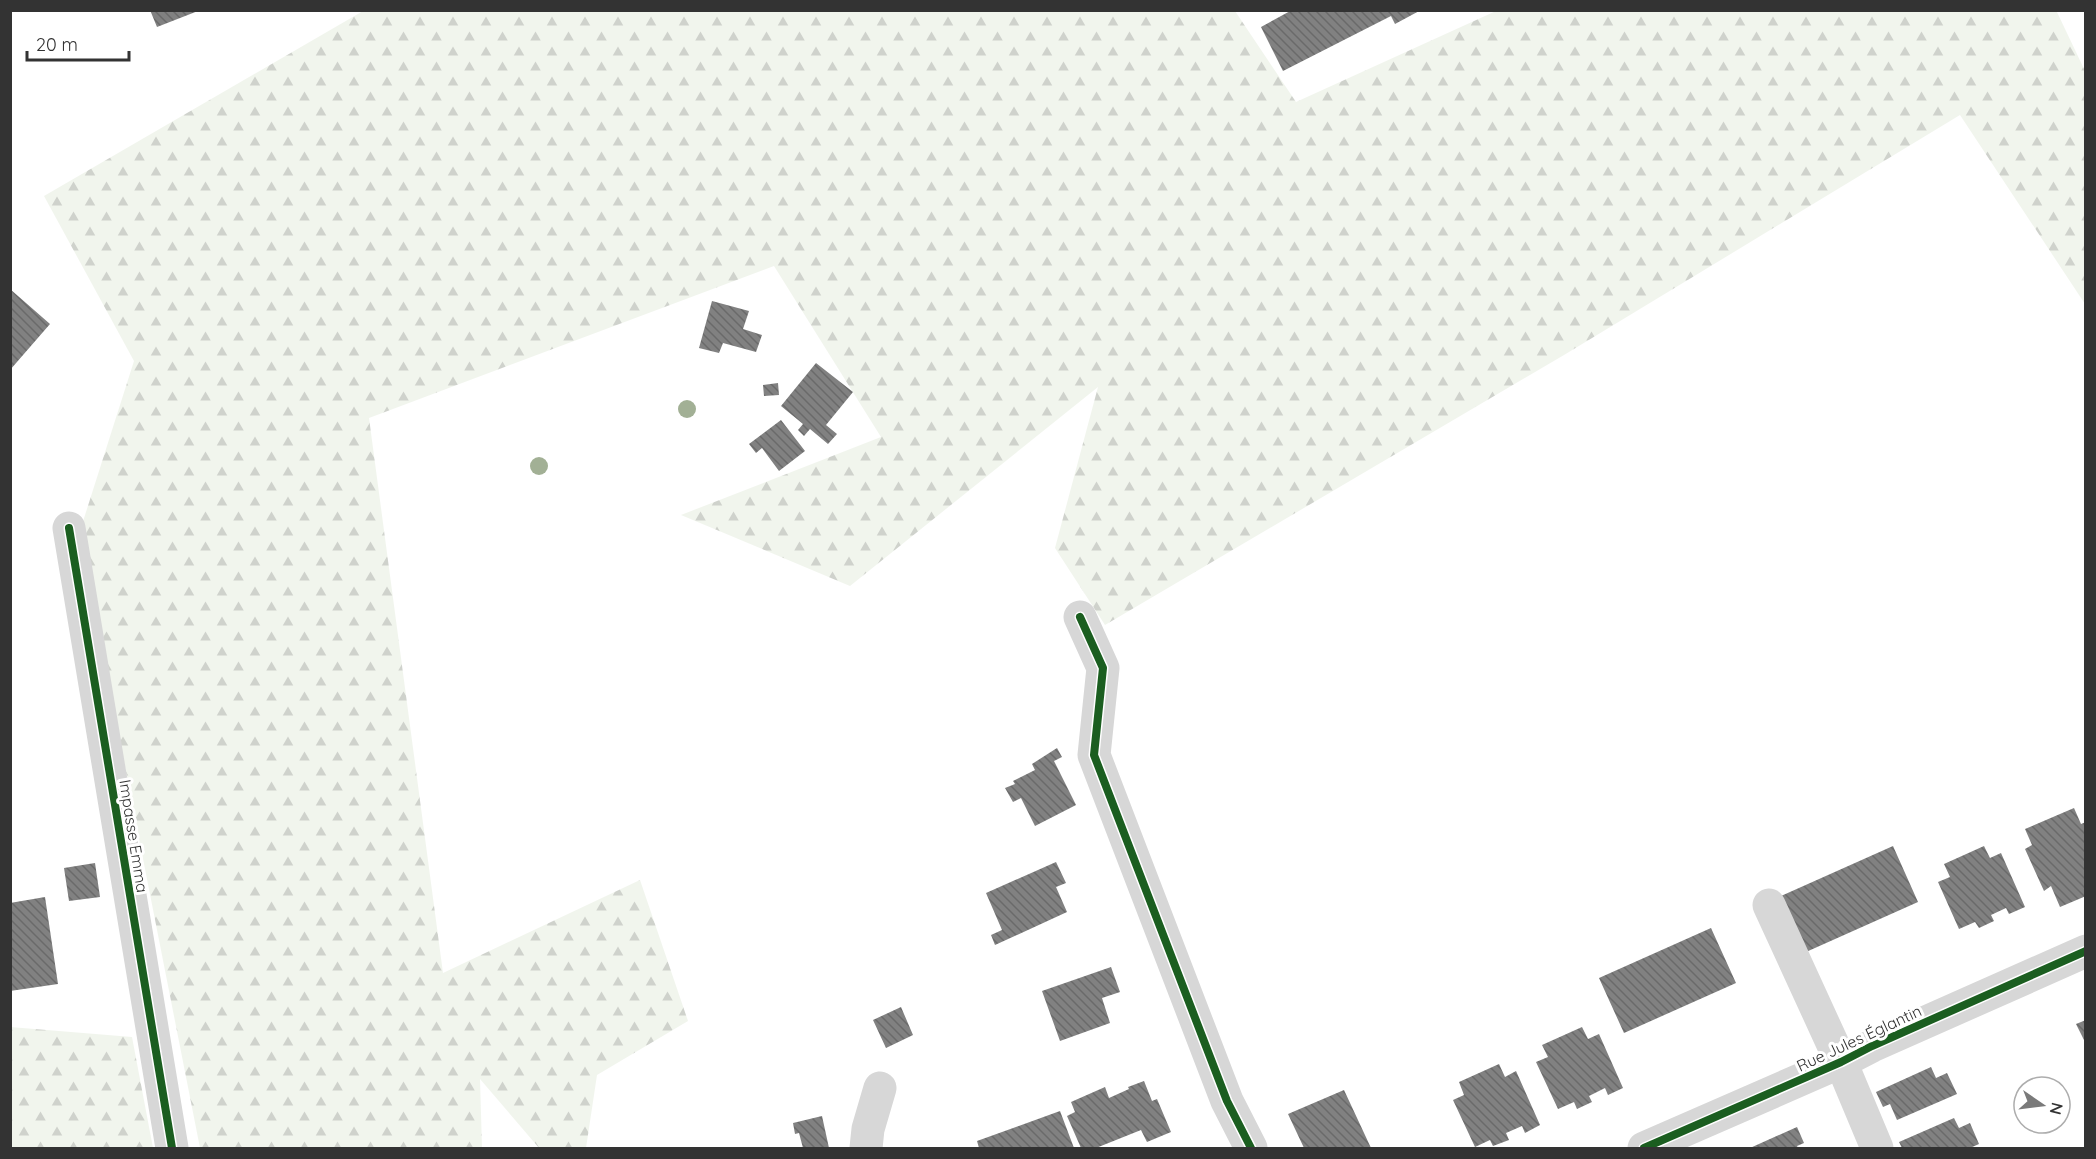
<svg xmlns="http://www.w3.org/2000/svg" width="2096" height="1159" font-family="Quicksand,sans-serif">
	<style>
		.forest { fill: url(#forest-firs) }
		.building { fill: url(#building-back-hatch) }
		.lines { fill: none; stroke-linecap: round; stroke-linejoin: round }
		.minor { stroke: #d7d7d7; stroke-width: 33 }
		.cycleway-casing { stroke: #fff; stroke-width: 11 }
		.cycleway { stroke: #1b5e20; stroke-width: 8 }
		.tree { fill: #a2b095 }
		.labels { text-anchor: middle; stroke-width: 6; stroke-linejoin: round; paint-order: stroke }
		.street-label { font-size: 16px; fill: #333; stroke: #fff }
	</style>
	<defs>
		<pattern id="forest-firs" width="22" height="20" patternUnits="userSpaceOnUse" patternTransform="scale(1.5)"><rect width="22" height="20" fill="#f1f5ed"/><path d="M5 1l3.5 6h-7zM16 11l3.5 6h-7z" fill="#cfd2cc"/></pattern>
		<pattern id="building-back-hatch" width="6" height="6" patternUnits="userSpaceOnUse" patternTransform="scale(1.5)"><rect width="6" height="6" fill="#818181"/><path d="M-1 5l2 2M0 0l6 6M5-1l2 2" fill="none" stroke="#6a6a6a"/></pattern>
	</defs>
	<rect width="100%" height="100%" fill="#fff"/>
	<path class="forest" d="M 2056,10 L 2085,71 L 2085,304 L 1960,115 L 1564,355 L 1105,625 L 1055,548 L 1098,387 L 850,586 L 681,515 L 881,437 L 774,266 L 369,418 L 443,973 L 640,880 L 688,1021 L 597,1075 L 586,1148 L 539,1148 L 480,1079 L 482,1148 L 200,1148 L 79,534 L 134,361 L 44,196 L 363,11 L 1235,11 L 1296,102 L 1496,11 Z
		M 10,1027 L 132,1037 L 153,1148 L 11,1148 Z"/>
	<path class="building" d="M 150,10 L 198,10 L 198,11 L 157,27 Z
		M 1292,10 L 1421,10 L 1395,24 L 1391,16 L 1283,71 L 1261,27 Z
		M 10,289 L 50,324 L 10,370 Z
		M 712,301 L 749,311 L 743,329 L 762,335 L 756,352 L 723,343 L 719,353 L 699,348 Z
		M 816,363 L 853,392 L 826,425 L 837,434 L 828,444 L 810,429 L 804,436 L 798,430 L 803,424 L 781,406 Z
		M 778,383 L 779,395 L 764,396 L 763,385 Z
		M 781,420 L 805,451 L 779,471 L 762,448 L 756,453 L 749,444 Z
		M 1057,748 L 1062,757 L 1054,761 L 1076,805 L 1035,826 L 1021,798 L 1013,802 L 1005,788 L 1015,784 L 1013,781 L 1035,770 L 1032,764 Z
		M 2074,808 L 2081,824 L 2086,822 L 2086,896 L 2060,907 L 2051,886 L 2044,891 L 2025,849 L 2032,845 L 2025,829 Z
		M 1893,846 L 1918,902 L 1806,952 L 1781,896 Z
		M 1984,846 L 1990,858 L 2001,853 L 2025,907 L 2009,914 L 2006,908 L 1991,915 L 1994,921 L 1979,928 L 1975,922 L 1959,929 L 1938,882 L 1950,877 L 1944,864 Z
		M 1056,862 L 1066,883 L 1056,887 L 1067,912 L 995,945 L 991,935 L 1002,930 L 986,893 Z
		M 95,863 L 100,897 L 69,901 L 64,868 Z
		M 45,897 L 58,984 L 10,991 L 10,903 Z
		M 1711,928 L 1736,983 L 1624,1033 L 1599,978 Z
		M 1111,967 L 1120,992 L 1102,998 L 1110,1023 L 1060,1041 L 1042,991 Z
		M 901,1007 L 913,1035 L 886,1048 L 873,1020 Z
		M 2086,1020 L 2086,1044 L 2076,1024 Z
		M 1582,1027 L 1588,1039 L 1599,1034 L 1623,1088 L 1608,1095 L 1605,1088 L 1589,1096 L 1592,1102 L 1577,1109 L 1574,1102 L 1558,1109 L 1536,1062 L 1548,1057 L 1542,1045 Z
		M 1499,1064 L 1505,1077 L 1516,1071 L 1540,1125 L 1525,1133 L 1522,1126 L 1506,1133 L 1509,1140 L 1493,1146 L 1490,1140 L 1475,1147 L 1453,1100 L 1464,1095 L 1459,1082 Z
		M 1931,1067 L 1936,1078 L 1947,1073 L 1957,1094 L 1897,1120 L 1890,1104 L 1883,1107 L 1876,1092 Z
		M 1144,1081 L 1152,1101 L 1157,1099 L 1171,1132 L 1147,1142 L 1141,1130 L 1096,1148 L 1081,1148 L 1067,1116 L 1075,1112 L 1071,1102 L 1105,1087 L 1109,1098 L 1129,1089 L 1128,1087 Z
		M 1344,1090 L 1371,1148 L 1304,1148 L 1288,1114 Z
		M 1060,1111 L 1074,1148 L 979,1148 L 977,1141 Z
		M 822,1116 L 829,1148 L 803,1148 L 799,1133 L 795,1134 L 793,1123 Z
		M 1954,1118 L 1959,1128 L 1970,1123 L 1979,1144 L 1970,1148 L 1902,1148 L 1899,1142 Z
		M 1797,1127 L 1804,1143 L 1797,1146 L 1798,1148 L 1750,1148 Z"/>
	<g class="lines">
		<path class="minor" d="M 69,528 L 172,1148
			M 1080,617 L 1103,668 L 1094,755 L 1227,1101 L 1251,1148
			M 1769,905 L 1841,1062 L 1877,1148
			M 866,1148 L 868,1129 L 880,1088
			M 1644,1148 L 1841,1062 L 1872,1046 L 2086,951"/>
		<defs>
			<path id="cycleway" d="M 69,528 L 172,1148
				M 1080,617 L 1103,668 L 1094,755 L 1227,1101 L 1251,1148
				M 1644,1148 L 1841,1062 L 1872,1046 L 2086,951"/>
		</defs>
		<use href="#cycleway" class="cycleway-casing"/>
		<use href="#cycleway" class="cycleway"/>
	</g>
	<g class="tree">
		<circle cx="687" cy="409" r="9"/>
		<circle cx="539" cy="466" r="9"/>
	</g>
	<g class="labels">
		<g class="street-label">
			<text transform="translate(134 836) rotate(81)" y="6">Impasse Emma</text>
			<text transform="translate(1859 1038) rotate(-25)" y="6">Rue Jules Églantin</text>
		</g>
	</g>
	<rect width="2096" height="1159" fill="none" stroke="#333333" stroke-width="24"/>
	<g transform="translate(2042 1105) rotate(104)"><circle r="28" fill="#ffffff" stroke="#adadad" stroke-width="1.5"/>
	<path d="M0-4.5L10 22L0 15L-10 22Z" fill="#7a7a7a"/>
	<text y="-9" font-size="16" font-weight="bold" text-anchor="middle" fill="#333333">N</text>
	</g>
	<path d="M27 51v9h102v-9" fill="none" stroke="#333333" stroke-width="3"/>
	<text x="36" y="51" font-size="18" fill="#333333" stroke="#ffffff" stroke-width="4.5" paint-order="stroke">20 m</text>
</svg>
